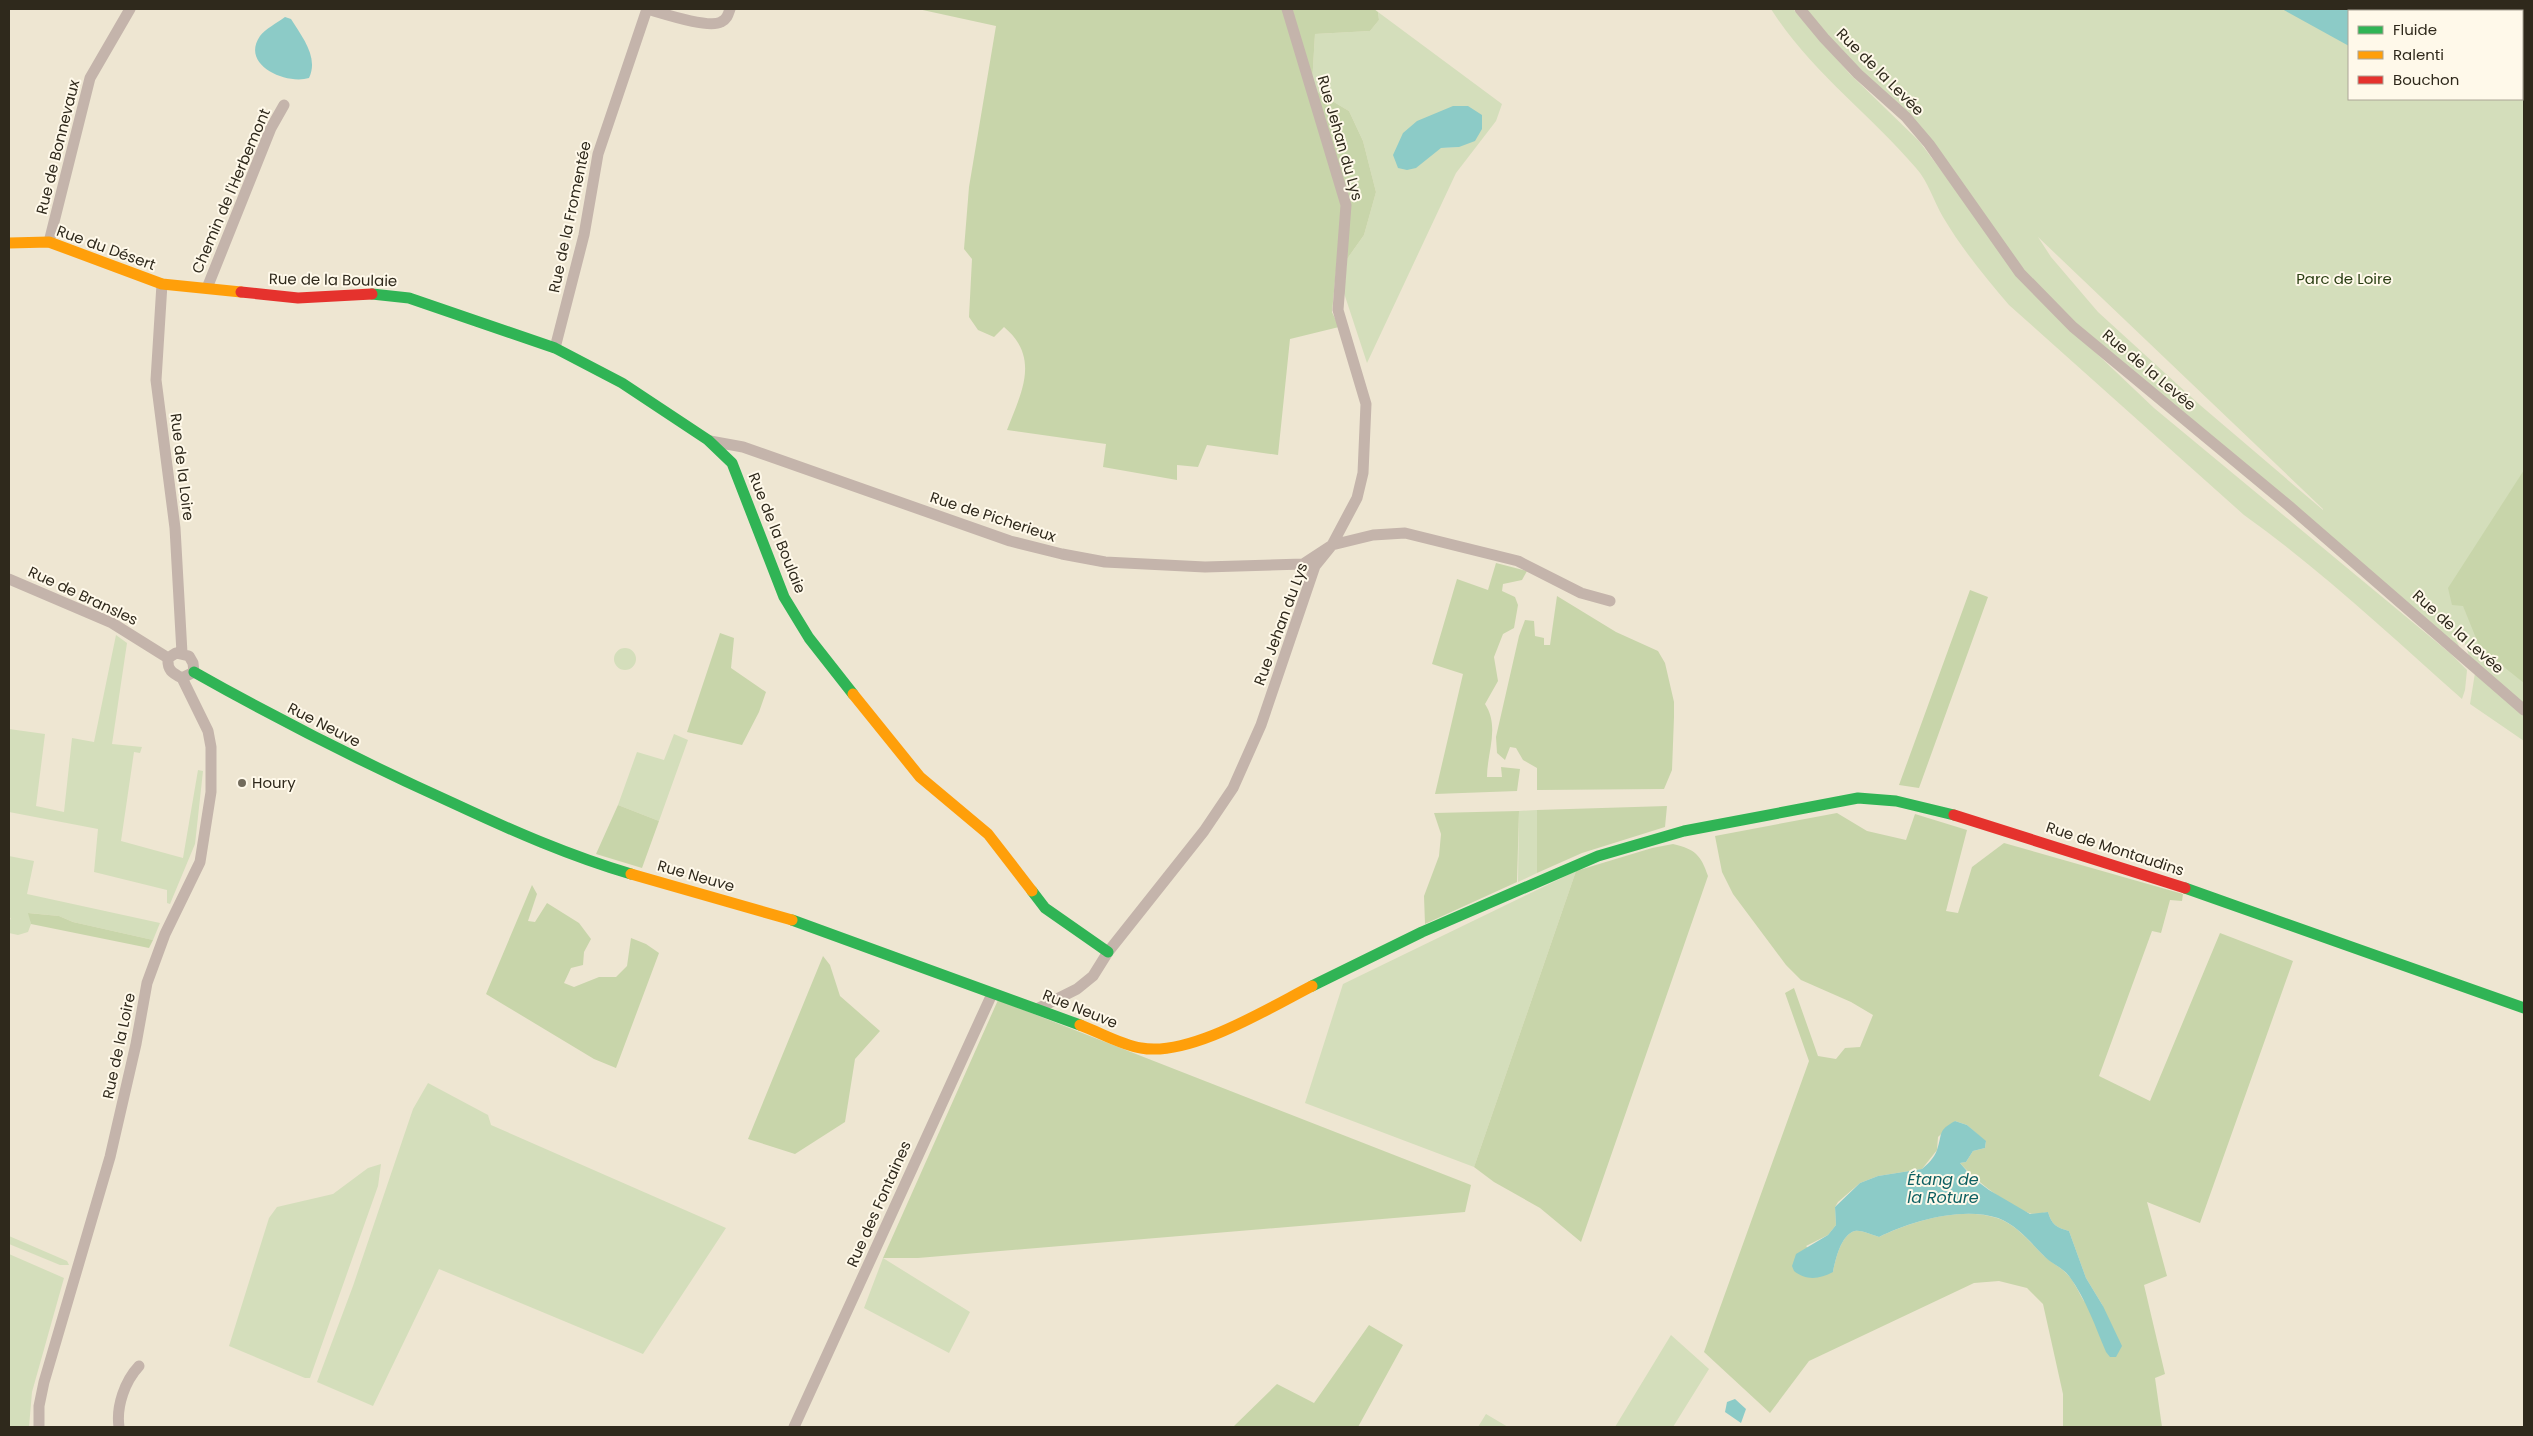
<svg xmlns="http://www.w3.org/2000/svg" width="2533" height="1436" font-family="Poppins,sans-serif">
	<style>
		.green { fill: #d4debb; fill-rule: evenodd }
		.forest { fill: #c8d5aa; fill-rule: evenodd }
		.water { fill: #8ccbc7 }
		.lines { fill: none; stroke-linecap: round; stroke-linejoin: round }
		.street { stroke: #c4b4ab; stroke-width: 11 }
		.fast { stroke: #30b455; stroke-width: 11 }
		.slow { stroke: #ff9f0a; stroke-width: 11 }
		.jam { stroke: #e5322d; stroke-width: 11 }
		.poi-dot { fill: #726b5c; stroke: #fff9ea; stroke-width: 2 }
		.labels { text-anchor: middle; stroke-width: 4; stroke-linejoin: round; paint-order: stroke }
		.street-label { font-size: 15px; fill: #2f291c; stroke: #fff9ea }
		.park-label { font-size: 15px; fill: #2a3e13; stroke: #fff9ea }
		.poi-label { font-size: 15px; fill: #2f291c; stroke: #fff9ea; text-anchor: start }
		.water-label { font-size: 16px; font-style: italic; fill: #0d5f61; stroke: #fff9ea }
	</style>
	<rect width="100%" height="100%" fill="#eee6d2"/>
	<path class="green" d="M 1771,9 L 1793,9 L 1849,73 L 1919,141 L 2034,294 L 2154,408 L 2451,654 L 2467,670 L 2465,690 L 2462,699 C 2391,636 2321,570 2244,515 L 2009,305 C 1985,277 1962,249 1943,217 C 1934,202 1928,181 1916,168 C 1868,112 1811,72 1771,9 Z
		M 1800,9 L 2524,9 L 2524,706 L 2469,656 L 2464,640 L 2453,632 L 2461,651 L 2074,324 L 2024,274 L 1953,170 ZM 2349,11 L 2522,11 L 2522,99 L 2349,99 ZM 2038,237 L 2323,509 L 2323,510 L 2200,405 L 2098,312 L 2051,257 Z
		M 1378,12 L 1502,104 L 1496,121 L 1456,173 L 1367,363 L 1344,293 L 1347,259 L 1364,235 L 1376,192 L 1363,141 L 1349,111 L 1317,92 L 1312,84 L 1315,34 L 1370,31 L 1379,20 ZM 1417,121 L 1459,147 L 1441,148 Z
		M 116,635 L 127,643 L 112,744 L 142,747 L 140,753 L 134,752 L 121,841 L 183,858 L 198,770 L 203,771 L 195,844 L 170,904 L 167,903 L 167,890 L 94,872 L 98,829 L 9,812 L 9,729 L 45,734 L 36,806 L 64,812 L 72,738 L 94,742 Z
		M614 659a11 11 0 1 1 22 0a11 11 0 1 1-22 0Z
		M 2475,673 L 2524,713 L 2524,741 L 2470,704 Z
		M 674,734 L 688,740 L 659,821 L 618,805 L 637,752 L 664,760 Z
		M 1537,810 L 1537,873 L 1518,882 L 1519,811 Z
		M 9,856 L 34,861 L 27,894 L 160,923 L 153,940 L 73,922 L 59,916 L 29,913 L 31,924 L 28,932 L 18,935 L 9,933 L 9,920 L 11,919 L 9,916 Z
		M 1576,871 L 1474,1167 L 1305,1103 L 1343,984 Z
		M 428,1083 L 488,1115 L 491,1125 L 726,1228 L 643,1354 L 439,1269 L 373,1406 L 317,1382 L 353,1286 L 413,1109 Z
		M 381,1164 L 378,1186 L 310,1378 L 305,1378 L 229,1346 L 269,1218 L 277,1207 L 333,1194 L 368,1168 Z
		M 9,1236 L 67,1261 L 69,1265 L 60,1265 L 9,1244 Z
		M 9,1254 L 64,1278 L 32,1392 L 29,1427 L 9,1427 Z
		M 883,1258 L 970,1312 L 949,1353 L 864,1308 Z
		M 1671,1335 L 1709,1369 L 1673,1427 L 1615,1427 Z
		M 1486,1414 L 1508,1427 L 1478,1427 Z"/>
	<path class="forest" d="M 918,9 L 1282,9 L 1342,208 L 1332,312 L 1339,327 L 1290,339 L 1278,455 L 1207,445 L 1198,467 L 1177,465 L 1177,480 L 1103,467 L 1106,444 L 1007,430 C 1021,393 1041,358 1004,327 L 994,337 L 978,330 L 969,317 L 972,259 L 964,249 L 969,187 L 996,26 Z
		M 1291,9 L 1374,9 L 1378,12 L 1379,20 L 1370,31 L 1315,34 L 1312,84 Z
		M 1317,92 L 1349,111 L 1363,141 L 1376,192 L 1364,235 L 1347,259 L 1350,207 Z
		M 2524,470 L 2524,683 L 2480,648 L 2463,606 L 2452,605 L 2448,588 Z
		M 1496,563 L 1527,571 L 1522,580 L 1503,584 L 1502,591 L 1515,597 L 1518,605 L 1514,628 L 1503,634 L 1494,657 L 1498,681 L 1485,704 C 1500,727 1487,752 1487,777 L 1502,777 L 1501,767 L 1520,769 L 1517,791 L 1435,794 L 1463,674 L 1432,664 L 1457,579 L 1488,590 Z
		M 1970,590 L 1988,597 L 1919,788 L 1899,785 Z
		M 1557,596 L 1616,632 L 1658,651 L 1665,663 L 1674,702 L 1674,717 L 1672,770 L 1664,789 L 1537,790 L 1537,768 L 1523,760 L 1516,748 L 1510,747 L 1505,760 L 1497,753 L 1496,737 L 1519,636 L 1525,620 L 1534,621 L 1535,636 L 1544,638 L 1544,645 L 1550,645 Z
		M 720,633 L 734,638 L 731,668 L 766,692 L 759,712 L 742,745 L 687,732 Z
		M 618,805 L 659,821 L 642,868 L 596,854 Z
		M 1667,806 L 1665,827 L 1582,853 L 1537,873 L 1537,810 Z
		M 1519,811 L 1517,882 L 1425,924 L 1424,896 L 1439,856 L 1441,834 L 1434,813 Z
		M 1837,813 L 1867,831 L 1906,840 L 1915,814 L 1967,830 L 1946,911 L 1958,913 L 1972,867 L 2004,843 L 2183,894 L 2182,901 L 2170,900 L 2161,933 L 2152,931 L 2099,1076 L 2150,1101 L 2220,933 L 2293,961 L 2200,1223 L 2147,1202 L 2167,1276 L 2144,1285 L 2165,1374 L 2155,1378 L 2162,1427 L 2063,1427 L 2063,1394 L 2043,1304 L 2027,1288 L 1999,1281 L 1974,1283 L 1809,1361 L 1770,1413 L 1704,1352 L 1809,1061 L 1785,993 L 1794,988 L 1818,1056 L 1836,1059 L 1845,1048 L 1860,1047 L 1873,1015 L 1851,1002 L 1801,980 L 1786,965 L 1733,894 L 1722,872 L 1715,836 ZM 1955,1121 L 1967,1125 L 1986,1142 L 1985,1148 L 1973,1151 L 1966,1162 L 1960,1163 C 1975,1180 2008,1206 2029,1213 C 2034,1215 2042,1213 2048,1212 C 2052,1225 2056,1227 2069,1231 L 2086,1278 L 2103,1306 L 2084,1301 C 2079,1293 2075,1283 2068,1275 C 2062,1268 2052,1263 2044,1256 C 2031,1243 2016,1224 1997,1218 C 1962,1206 1911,1221 1879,1237 C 1872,1235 1862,1230 1855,1231 C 1841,1234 1835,1261 1833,1272 L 1806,1246 L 1828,1235 L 1836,1225 L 1835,1207 L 1838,1202 L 1860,1183 L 1878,1176 L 1922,1169 L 1937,1150 L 1938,1137 Z
		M 1673,844 C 1695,849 1701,855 1708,876 L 1581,1242 L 1540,1208 L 1494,1182 L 1474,1167 L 1576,871 L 1652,848 Z
		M 532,885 L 537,894 L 528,921 L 535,922 L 547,903 L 579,923 L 591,939 L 584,952 L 583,965 L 571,968 L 564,983 L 574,987 L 599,977 L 616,977 L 627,966 L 631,938 L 646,944 L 659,953 L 616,1068 L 594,1059 L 486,994 Z
		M 28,913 L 59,916 L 73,922 L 153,940 L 149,948 L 31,924 Z
		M 823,956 L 830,965 L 840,996 L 880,1031 L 855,1059 L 845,1122 L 795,1154 L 748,1139 Z
		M 998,1000 L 1471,1185 L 1465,1212 L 918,1258 L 883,1258 Z
		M 1369,1325 L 1403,1345 L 1358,1427 L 1233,1427 L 1277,1384 L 1314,1403 Z"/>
	<path class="water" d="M 2282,9 L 2465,9 L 2463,11 L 2349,11 L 2349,46 Z
		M 285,17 L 291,19 C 302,37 319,57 309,78 C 286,85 240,65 260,36 C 265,29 277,23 285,17 Z
		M 1453,106 L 1468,106 L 1482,115 L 1482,129 L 1475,141 L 1459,147 L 1441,148 L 1416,168 L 1407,170 L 1398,168 L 1393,155 L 1403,133 L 1417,121 Z
		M 1955,1121 L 1967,1125 L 1986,1141 L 1985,1148 L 1973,1151 L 1966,1162 L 1960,1163 L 1973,1178 L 1989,1190 L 2030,1214 L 2048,1212 C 2052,1225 2056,1227 2069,1231 L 2086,1278 L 2103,1306 L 2122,1346 L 2116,1357 L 2110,1357 L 2106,1352 C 2095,1326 2086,1299 2069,1276 C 2063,1268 2052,1264 2045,1257 C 2031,1243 2017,1225 1998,1218 C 1963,1206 1910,1221 1879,1237 C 1872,1235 1862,1230 1855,1231 C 1841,1234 1835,1261 1833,1272 C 1820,1279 1806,1281 1794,1271 L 1792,1266 L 1796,1254 L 1828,1235 L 1836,1225 L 1835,1207 L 1860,1183 L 1878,1176 L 1922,1169 C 1928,1164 1934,1158 1937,1150 C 1943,1133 1937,1131 1955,1121 Z
		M 1735,1399 L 1746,1409 L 1741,1423 L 1725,1412 L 1727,1402 Z"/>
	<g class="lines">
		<path class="street" d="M 647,9 C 662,13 708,29 721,22 C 727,19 728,15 730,9
			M 1800,9 L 1824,38 L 1858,74 L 1906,117 L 1929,144 L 2020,273 L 2073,327 L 2289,506 L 2524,710
			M 49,242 L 90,78 L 130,9
			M 162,284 L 156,380 L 175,528 L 182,653
			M 207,288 L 271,128 L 284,105
			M 555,348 L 584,235 L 598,154 L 647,9
			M 710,441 L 743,447 L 1010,541 L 1062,554 L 1105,562 L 1205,567 L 1303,564 L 1332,545 L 1373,535 L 1405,533 L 1518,561 L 1581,593 L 1610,601
			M 9,579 L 112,623 L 168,658
			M 176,653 L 189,656 L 193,663 L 194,672 L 182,678 C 172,673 167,670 168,658 Z
			M 1039,1008 L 1077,989 L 1093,976 L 1108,952 L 1204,831 L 1233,788 L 1261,725 L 1315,566 L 1332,545 L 1357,498 L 1363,473 L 1366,404 L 1338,310 L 1346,205 L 1287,9
			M 39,1427 L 39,1406 L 44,1382 L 110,1157 L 136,1044 L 147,983 L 165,934 L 200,862 L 211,792 L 211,747 L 208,731 L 182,678
			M 119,1427 C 116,1406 125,1381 139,1366
			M 794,1427 L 992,994"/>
		<path class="fast" d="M 372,294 L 409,298 L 555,348 L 622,383 L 708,440 L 732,463 L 784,597 L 809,638 L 853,694
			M 194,672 C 279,720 366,764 455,804 C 513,831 570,856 631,874
			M 2185,888 L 2524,1008
			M 1032,891 L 1045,908 L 1108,952
			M 792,920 L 1080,1025
			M 1312,986 L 1422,932 L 1598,856 L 1684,831 L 1858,798 L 1896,801 L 1954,815"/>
		<path class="slow" d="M 9,243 L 49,242 L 162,284 L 241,292
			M 853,694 L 920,777 L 988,834 L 1032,891
			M 631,874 L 792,920
			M 1080,1025 C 1099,1032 1121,1045 1141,1048 C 1190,1057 1267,1009 1312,986"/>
		<path class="jam" d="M 241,292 L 298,298 L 372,294
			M 1954,815 L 2185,888"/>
	</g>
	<circle class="poi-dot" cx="242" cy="783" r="5"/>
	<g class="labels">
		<g class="street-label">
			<text transform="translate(1880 72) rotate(45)" y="5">Rue de la Levée</text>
			<text transform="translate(1340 138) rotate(74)" y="5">Rue Jehan du Lys</text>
			<text transform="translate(58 147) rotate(-76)" y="5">Rue de Bonnevaux</text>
			<text transform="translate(231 191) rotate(-67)" y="5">Chemin de l'Herbemont</text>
			<text transform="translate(570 217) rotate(-78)" y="5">Rue de la Fromentée</text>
			<text transform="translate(106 248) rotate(20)" y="5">Rue du Désert</text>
			<text transform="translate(333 280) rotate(1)" y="5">Rue de la Boulaie</text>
			<text transform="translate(2149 370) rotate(40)" y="5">Rue de la Levée</text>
			<text transform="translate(182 467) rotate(83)" y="5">Rue de la Loire</text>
			<text transform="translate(993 517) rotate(18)" y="5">Rue de Picherieux</text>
			<text transform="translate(777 533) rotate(68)" y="5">Rue de la Boulaie</text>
			<text transform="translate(83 596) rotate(25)" y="5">Rue de Bransles</text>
			<text transform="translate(1281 624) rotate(-70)" y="5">Rue Jehan du Lys</text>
			<text transform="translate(2458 632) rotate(42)" y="5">Rue de la Levée</text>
			<text transform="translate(324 725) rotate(27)" y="5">Rue Neuve</text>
			<text transform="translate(2115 849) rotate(18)" y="5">Rue de Montaudins</text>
			<text transform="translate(696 876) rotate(16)" y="5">Rue Neuve</text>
			<text transform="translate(1080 1009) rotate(22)" y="5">Rue Neuve</text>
			<text transform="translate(119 1046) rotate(-78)" y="5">Rue de la Loire</text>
			<text transform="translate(879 1204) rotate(-66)" y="5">Rue des Fontaines</text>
		</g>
		<g class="park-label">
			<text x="2344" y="284">Parc de Loire</text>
		</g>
		<g class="poi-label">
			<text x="252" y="788">Houry</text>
		</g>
		<g class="water-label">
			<text x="1943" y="1185">Étang de<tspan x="1943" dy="18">la Roture</tspan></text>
		</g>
	</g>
	<rect width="2533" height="1436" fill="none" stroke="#2f291c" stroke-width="20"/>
	<rect x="2348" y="10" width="175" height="90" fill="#fff9ea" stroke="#aca698"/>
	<rect x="2358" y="26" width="25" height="8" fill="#30b455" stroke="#aca698"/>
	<text x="2393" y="35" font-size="15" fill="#2f291c">Fluide</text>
	<rect x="2358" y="51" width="25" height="8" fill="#ff9f0a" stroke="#aca698"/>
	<text x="2393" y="60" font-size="15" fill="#2f291c">Ralenti</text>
	<rect x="2358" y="76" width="25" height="8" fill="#e5322d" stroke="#aca698"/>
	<text x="2393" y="85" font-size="15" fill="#2f291c">Bouchon</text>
</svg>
